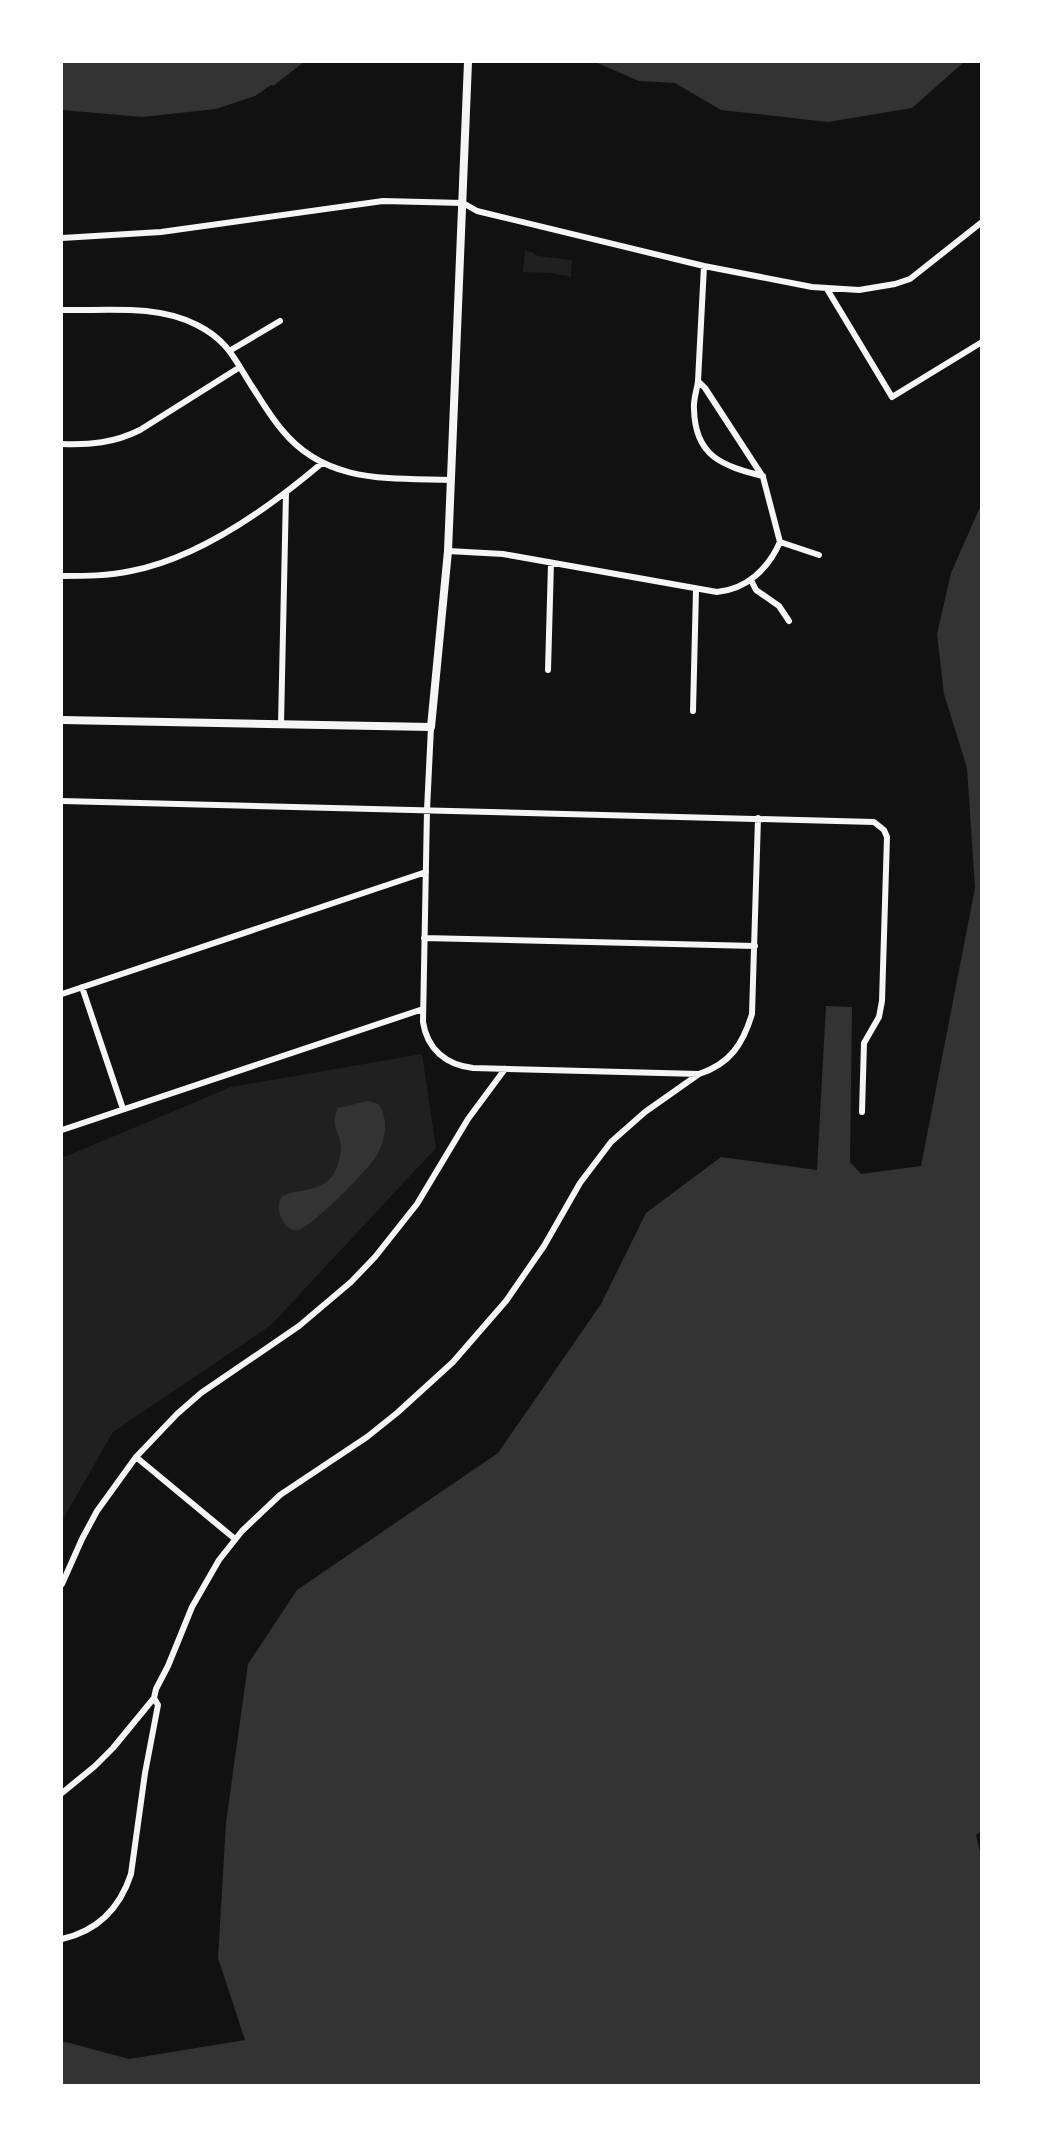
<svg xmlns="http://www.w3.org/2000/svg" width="1043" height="2147" font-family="Roboto,sans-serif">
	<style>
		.green { fill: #202020 }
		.water { fill: #333 }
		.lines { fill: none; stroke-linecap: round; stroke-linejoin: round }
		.minor { stroke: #f5f5f5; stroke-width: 6 }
		.tertiary { stroke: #f5f5f5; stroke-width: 8 }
	</style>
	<rect width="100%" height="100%" fill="#111"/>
	<path class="green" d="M 525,251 L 532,252 L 538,256 L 572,260 L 571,277 L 551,273 L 523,272 Z
		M 422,1054 L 436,1148 L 271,1325 L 113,1432 L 62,1521 L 62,1158 L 231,1087 Z"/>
	<path class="water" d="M 62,62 L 304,62 L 273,86 L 271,85 L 255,96 L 216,109 L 142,117 L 62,110 Z
		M 595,62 L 964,62 L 912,108 L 828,122 L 721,110 L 675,83 L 639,81 Z
		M 981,505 L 982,1831 L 976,1835 L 982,1860 L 981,2085 L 62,2085 L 62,2041 L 129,2059 L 245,2040 L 218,1958 L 226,1823 L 248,1664 L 297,1590 L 498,1453 L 601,1304 L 646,1213 L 721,1157 L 817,1170 L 826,1006 L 852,1007 L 850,1162 L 861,1174 L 921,1166 L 975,888 L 967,768 L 944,694 L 937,634 L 951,573 Z
		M 368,1101 L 378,1104 C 389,1118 386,1139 377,1155 C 368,1170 313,1226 298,1230 C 286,1233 275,1211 280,1200 C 285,1187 323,1196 334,1173 C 338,1166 341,1156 341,1147 C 340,1130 329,1126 338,1108 Z"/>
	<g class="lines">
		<path class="minor" d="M 62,238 L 161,232 L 383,201 L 463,203 L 477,211 L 704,266 L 812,287 L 859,290 L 895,284 L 910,279 L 982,222
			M 704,266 L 698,381 L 705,388 L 763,477 L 780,542 L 819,555
			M 827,289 L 892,397 L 982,342
			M 62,310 C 106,311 156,304 197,325 C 227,340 234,358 251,385 C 261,400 270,416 282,430 C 326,484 388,478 451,480
			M 231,350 L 280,321
			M 698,381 C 697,390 693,400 694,409 C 695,457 723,466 763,476
			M 62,444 C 90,445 114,443 140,430 L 240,367
			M 448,551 L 503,554 L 717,592 C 747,589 768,569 780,542
			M 62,576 C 85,576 108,576 131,571 C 200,558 269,508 322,463
			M 751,580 L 756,590 L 779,606 L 789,621
			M 548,670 L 551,563
			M 693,711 L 696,590
			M 281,724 L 286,493
			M 431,727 L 427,810 L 423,1022 C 427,1049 446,1065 473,1068 L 699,1074 C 730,1064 743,1044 752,1014 L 758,818
			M 62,801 L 874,822 L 884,830 L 887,837 L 882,1001 L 879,1017 L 864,1043 L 862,1112
			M 424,938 L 755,946
			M 82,987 L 123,1109
			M 62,994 L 426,872
			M 62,1130 L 423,1009
			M 136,1457 L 235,1539
			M 62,1584 L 82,1539 L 97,1511 L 136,1457 L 177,1414 L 201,1393 L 299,1326 L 351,1282 L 375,1257 L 417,1204 L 468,1119 L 505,1069
			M 62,1793 L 95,1766 L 113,1748 L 154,1698 L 156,1689 L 168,1666 L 192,1607 L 219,1560 L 242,1531 L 280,1495 L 367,1437 L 397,1413 L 453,1362 L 506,1301 L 544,1246 L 580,1183 L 611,1142 L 645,1112 L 699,1074
			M 62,1939 C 97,1931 120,1908 131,1874 L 145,1773 L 158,1705 L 154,1698"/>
		<path class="tertiary" d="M 62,720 L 431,727 L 448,551 L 468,62"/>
	</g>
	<rect width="1043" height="2147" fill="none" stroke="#ffffff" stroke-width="126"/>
</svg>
